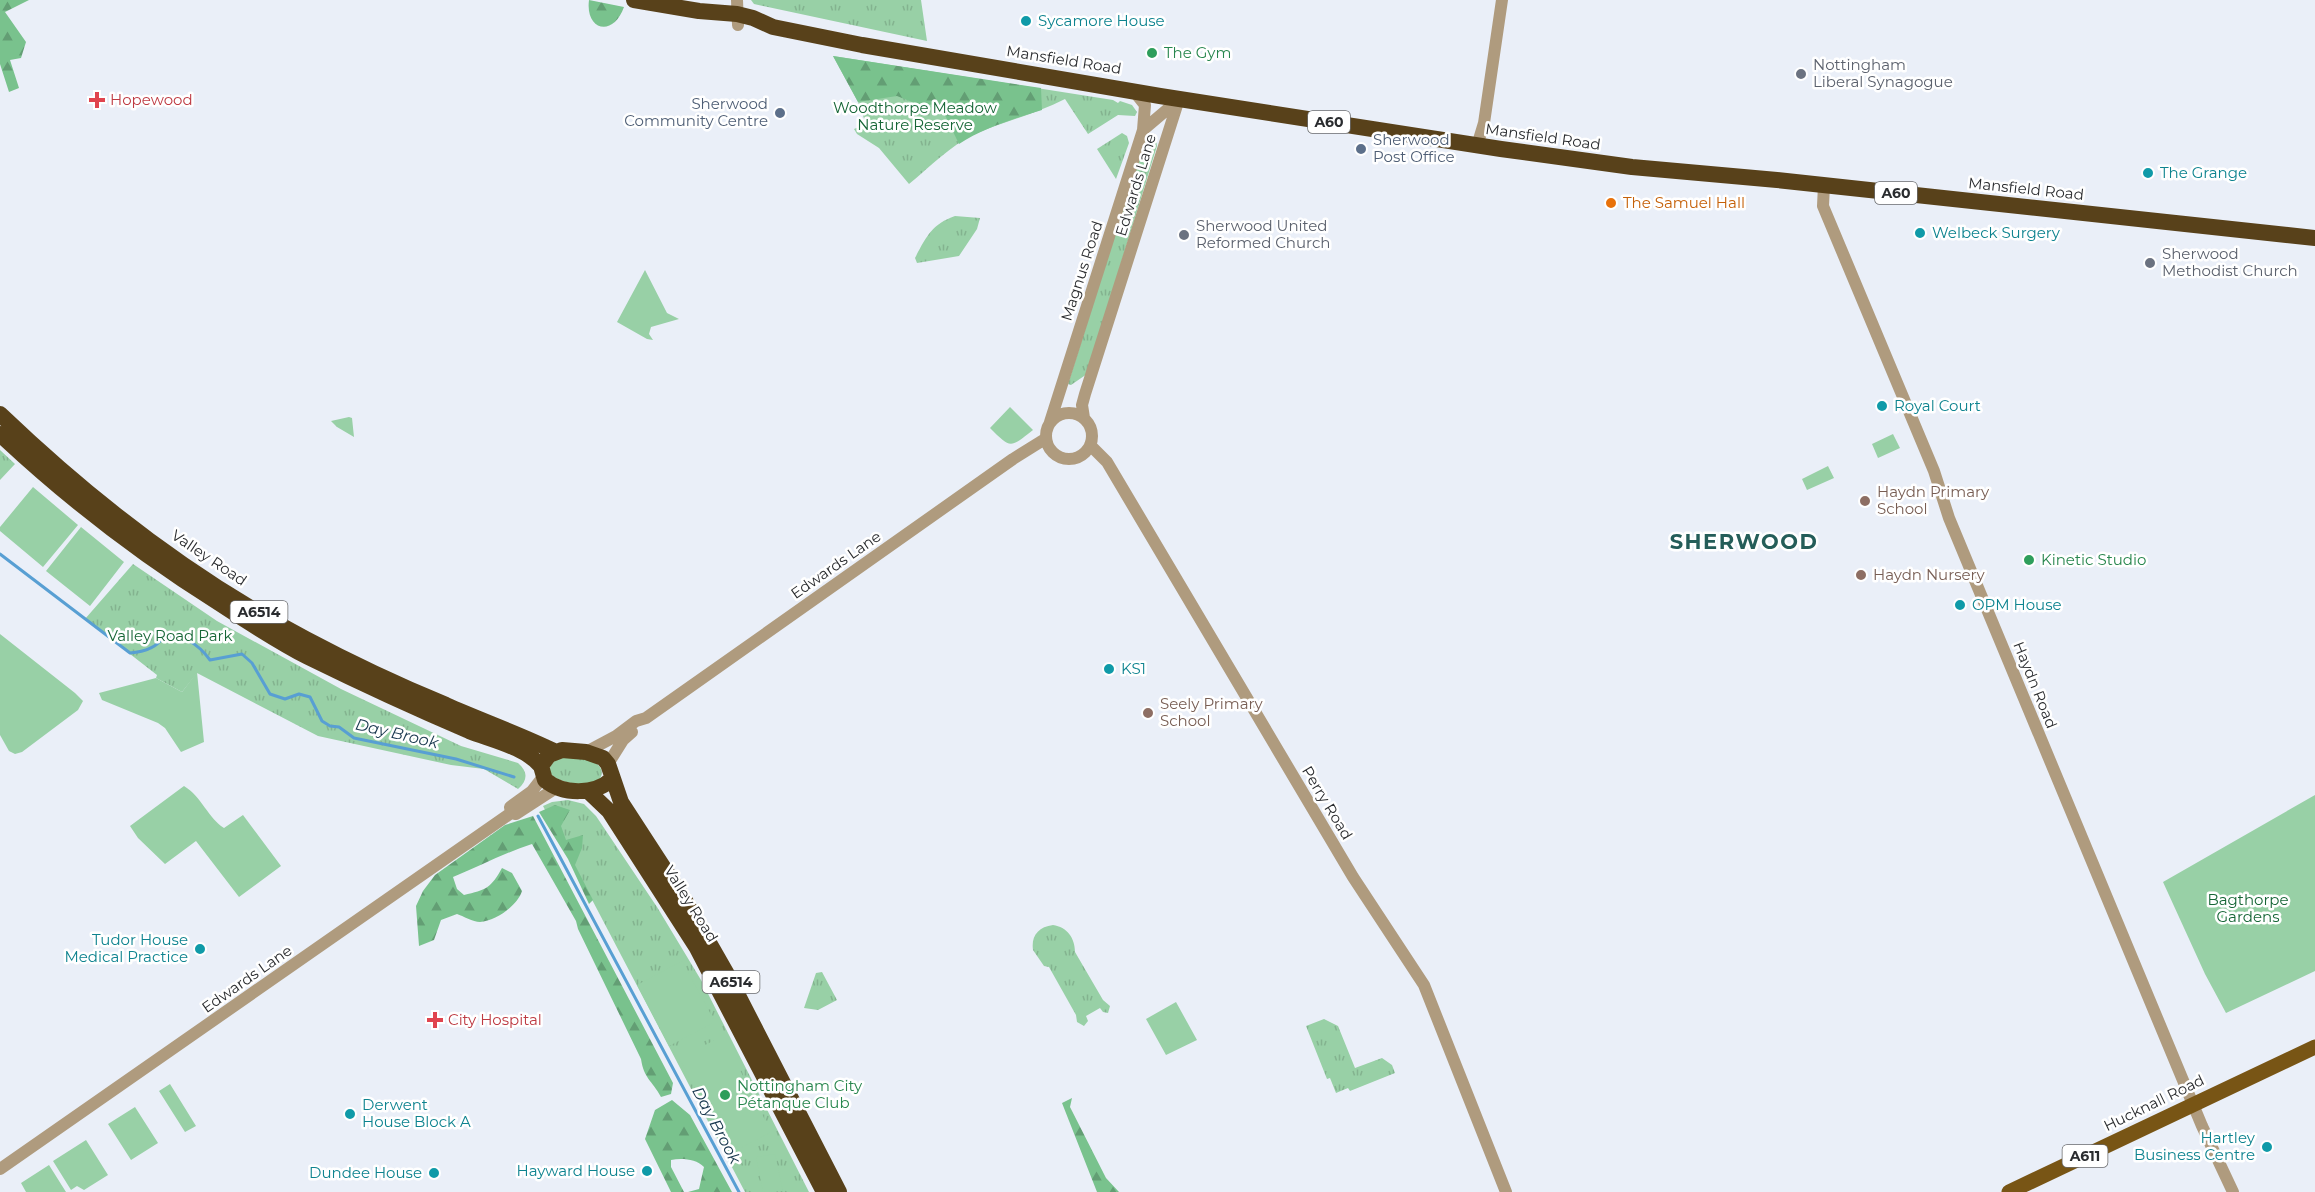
<svg xmlns="http://www.w3.org/2000/svg" width="2315" height="1192" font-family="Montserrat,sans-serif">
	<style>
		.grass { fill: url(#grass-tufts) }
		.forest { fill: url(#forest-firs) }
		.garden { fill: #98d0a6 }
		.lines { fill: none; stroke-linecap: round; stroke-linejoin: round }
		.stream { stroke: #589fd3; stroke-width: 3 }
		.minor { stroke: #af9b7e; stroke-width: 12 }
		.major { stroke: #785515; stroke-width: 15 }
		.highway { stroke: #58411a; stroke-width: 16 }
		.culture-dot { fill: #0f9aa8; stroke: #fff; stroke-width: 2 }
		.leisure-dot { fill: #2e9e5b; stroke: #fff; stroke-width: 2 }
		.worship-dot { fill: #6b7280; stroke: #fff; stroke-width: 2 }
		.health-dot { fill: #e0444e; stroke: #fff; stroke-width: 2 }
		.service-dot { fill: #5c6f8a; stroke: #fff; stroke-width: 2 }
		.food-dot { fill: #e8710a; stroke: #fff; stroke-width: 2 }
		.education-dot { fill: #8d6e63; stroke: #fff; stroke-width: 2 }
		.labels { text-anchor: middle; stroke-width: 5; stroke-linejoin: round; paint-order: stroke }
		.shield { fill: #fff; stroke: #6a6b6d; stroke-width: 1.5 }
		.shield-label { font-size: 14px; font-weight: bold; fill: #2a2c2f }
		.culture-label { font-size: 15px; fill: #0d838f; stroke: #fff; text-anchor: start }
		.leisure-label { font-size: 15px; fill: #27864d; stroke: #fff; text-anchor: start }
		.street-label { font-size: 15px; fill: #2a2c2f; stroke: #fff }
		.worship-label { font-size: 15px; fill: #5b616d; stroke: #fff; text-anchor: start }
		.health-label { font-size: 15px; fill: #be3a42; stroke: #fff; text-anchor: start }
		.service-label { font-size: 15px; fill: #4e5e75; stroke: #fff; text-anchor: end }
		.park-label { font-size: 15px; fill: #166636; stroke: #fff }
		.food-label { font-size: 15px; fill: #c56008; stroke: #fff; text-anchor: start }
		.education-label { font-size: 15px; fill: #785e54; stroke: #fff; text-anchor: start }
		.water-label { font-size: 16px; font-style: italic; fill: #17364d; stroke: #fff }
		.district-label { font-size: 21px; font-weight: bold; letter-spacing: 1.5px; fill: #245d59; stroke: #fff }
	</style>
	<defs>
		<pattern id="grass-tufts" width="24" height="20" patternUnits="userSpaceOnUse" patternTransform="scale(1.5)"><rect width="24" height="20" fill="#98d0a6"/><path d="M3 7l-1-3M5 7V3M7 7l1-3M15 17l-1-3M17 17v-4M19 17l1-3" fill="none" stroke="#83b38f"/></pattern>
		<pattern id="forest-firs" width="22" height="20" patternUnits="userSpaceOnUse" patternTransform="scale(1.5)"><rect width="22" height="20" fill="#79c28d"/><path d="M5 1l3.5 6h-7zM16 11l3.5 6h-7z" fill="#639e74"/></pattern>
	</defs>
	<rect width="100%" height="100%" fill="#eaeff8"/>
	<path class="grass" d="M 751,0 L 921,0 L 927,41 L 754,4 Z
		M 833,56 L 1113,100 L 1118,103 L 1120,101 L 1132,105 L 1137,112 L 1135,116 L 1118,115 L 1088,134 L 1065,99 C 1036,114 1005,121 975,134 C 951,145 930,167 909,184 L 879,148 L 857,134 L 854,129 L 866,124 L 858,102 Z
		M 1122,133 L 1127,136 L 1129,143 L 1116,179 L 1097,149 Z
		M 1148,137 L 1156,140 L 1157,146 L 1087,374 L 1071,385 L 1068,384 L 1144,142 Z
		M 955,216 L 980,218 L 977,229 L 959,256 L 917,263 L 915,258 C 926,237 932,224 955,216 Z
		M 349,417 L 352,418 L 354,437 L 337,427 L 331,421 Z
		M 0,450 L 15,464 L 0,480 Z
		M 133,564 L 217,621 L 341,689 L 461,746 L 518,763 C 528,772 528,780 518,789 L 484,769 L 451,765 L 318,736 L 197,673 L 182,692 L 156,678 L 157,675 L 85,619 Z
		M 561,756 C 571,758 585,757 594,762 C 609,770 600,786 586,785 C 567,784 531,776 561,756 Z
		M 568,800 L 584,804 L 596,816 L 657,907 L 701,980 L 809,1192 L 745,1192 L 543,806 L 552,802 Z
		M 1053,925 C 1067,927 1075,938 1075,952 L 1103,1000 L 1110,1006 L 1108,1013 L 1103,1012 L 1100,1008 L 1086,1016 L 1088,1021 L 1084,1026 L 1077,1022 L 1076,1015 L 1049,967 L 1044,966 L 1033,950 C 1031,936 1038,927 1053,925 Z
		M 822,972 L 837,1000 L 818,1010 L 804,1008 L 816,973 Z
		M 1324,1019 L 1338,1026 L 1355,1068 L 1382,1058 L 1392,1065 L 1395,1073 L 1350,1091 L 1348,1088 L 1336,1093 L 1330,1078 L 1327,1079 L 1306,1026 Z"/>
	<path class="forest" d="M 0,0 L 29,0 L 5,12 L 26,42 L 21,58 L 10,60 L 19,88 L 9,92 L 0,64 Z
		M 589,0 L 624,7 C 613,38 585,30 589,0 Z
		M 833,56 L 1041,88 L 1042,110 C 1013,119 984,128 959,144 L 940,105 L 917,104 L 897,96 L 858,102 Z
		M 555,805 L 570,810 L 561,826 L 566,840 L 583,835 L 582,848 L 575,865 L 593,900 L 589,904 L 568,859 L 539,812 Z
		M 533,816 L 673,1083 L 671,1094 L 661,1097 C 652,1080 644,1079 641,1059 L 578,929 L 576,921 L 532,844 C 504,853 480,866 453,877 L 457,889 L 464,895 C 486,890 491,888 502,868 L 512,873 L 522,891 C 518,905 496,921 480,922 C 473,922 463,916 457,914 L 441,920 L 434,940 L 419,946 L 416,906 L 423,891 L 435,875 L 505,825 Z
		M 1072,1098 L 1070,1107 L 1106,1178 L 1119,1192 L 1097,1192 L 1062,1103 Z
		M 672,1100 L 690,1115 L 732,1192 L 688,1192 L 699,1189 L 704,1167 C 696,1159 682,1158 671,1160 L 671,1167 L 684,1192 L 671,1192 L 645,1139 L 655,1110 Z"/>
	<path class="garden" d="M 645,270 L 667,313 L 679,319 L 651,327 L 649,334 L 653,340 L 647,339 L 617,322 Z
		M 1010,407 L 1033,430 C 1010,448 1011,449 990,428 Z
		M 1893,434 L 1900,448 L 1878,458 L 1872,444 Z
		M 1828,466 L 1834,478 L 1807,490 L 1802,479 Z
		M 33,487 L 78,525 L 43,567 L 0,531 L 0,527 Z
		M 81,527 L 124,562 L 90,606 L 46,571 Z
		M 0,634 L 75,693 L 83,701 L 78,710 L 22,752 L 15,754 L 9,751 L 0,735 Z
		M 197,672 L 204,742 L 181,752 L 165,728 L 158,723 L 102,700 L 99,693 L 156,678 L 182,692 Z
		M 184,786 C 202,797 208,818 224,828 L 243,815 L 281,866 L 239,897 L 196,841 L 165,864 L 138,838 L 130,826 Z
		M 2315,795 L 2315,971 L 2226,1013 L 2205,974 L 2163,882 Z
		M 682,961 L 715,1022 L 669,1046 L 637,985 Z
		M 1176,1002 L 1197,1040 L 1166,1055 L 1146,1019 Z
		M 723,1036 L 771,1132 L 729,1154 L 679,1058 Z
		M 170,1084 L 196,1126 L 185,1132 L 159,1091 Z
		M 135,1107 L 158,1143 L 131,1160 L 108,1124 Z
		M 86,1140 L 108,1175 L 84,1190 L 77,1186 L 71,1190 L 53,1161 Z
		M 775,1154 L 783,1191 L 763,1192 L 756,1157 Z
		M 49,1165 L 66,1192 L 26,1192 L 21,1183 Z"/>
	<g class="lines">
		<path class="stream" d="M 0,554 L 130,653 C 141,652 156,649 162,638 C 181,631 199,645 210,660 L 242,654 L 252,663 L 270,694 L 285,699 L 299,694 L 310,697 L 322,721 L 330,726 L 339,727 L 354,738 L 456,759 L 514,777
			M 538,816 L 739,1192"/>
		<path class="minor" d="M 737,0 L 738,25
			M 1143,130 L 1176,102
			M 1477,146 L 1484,123 L 1502,0
			M 1824,185 L 1823,206 L 1934,471 L 1949,518 L 2202,1126 L 2233,1192
			M1046 436a23 23 0 1 1 46 0a23 23 0 1 1-46 0Z
			M 1084,418 L 1082,405 L 1085,394 L 1179,99
			M 1050,422 L 1143,130 L 1145,105 L 1133,90
			M 1090,445 L 1107,462 L 1353,877 L 1424,985 L 1506,1192
			M 586,752 L 616,736 L 636,721 L 646,718 L 1013,459 L 1045,439
			M 608,764 L 623,740 L 632,732
			M 511,813 L 510,807 L 532,791 L 543,777
			M 0,1169 L 511,813 L 516,814 L 556,788"/>
		<path class="major" d="M 2009,1192 L 2315,1047"/>
		<path class="highway" d="M 634,0 L 699,11 L 737,14 L 753,18 L 773,27 L 862,45 L 1160,96 L 1501,149 L 1632,167 L 1777,180 L 2315,238
			M 0,414 C 91,501 194,581 306,639 C 351,663 398,685 446,705 C 482,721 519,734 554,751
			M 0,434 C 67,497 141,554 219,603 C 248,622 277,641 308,657 C 361,683 415,708 469,731 C 492,740 525,747 541,766
			M 612,779 C 595,795 563,795 545,780 L 541,766 L 549,755 L 562,750 L 586,752 L 603,758 L 608,764 L 621,802 L 684,899 L 728,976 L 839,1192
			M 588,791 L 609,811 L 697,948 L 824,1192"/>
	</g>
	<g class="culture-dot">
		<circle cx="1026" cy="21" r="6"/>
		<circle cx="2148" cy="173" r="6"/>
		<circle cx="1920" cy="233" r="6"/>
		<circle cx="1882" cy="406" r="6"/>
		<circle cx="1960" cy="605" r="6"/>
		<circle cx="1109" cy="669" r="6"/>
		<circle cx="200" cy="949" r="6"/>
		<circle cx="350" cy="1114" r="6"/>
		<circle cx="2267" cy="1147" r="6"/>
		<circle cx="647" cy="1171" r="6"/>
		<circle cx="434" cy="1173" r="6"/>
	</g>
	<g class="leisure-dot">
		<circle cx="1152" cy="53" r="6"/>
		<circle cx="2029" cy="560" r="6"/>
		<circle cx="725" cy="1095" r="6"/>
	</g>
	<g class="worship-dot">
		<circle cx="1801" cy="74" r="6"/>
		<circle cx="1184" cy="235" r="6"/>
		<circle cx="2150" cy="263" r="6"/>
	</g>
	<g class="health-dot">
		<path d="M94 91h6v6h6v6h-6v6h-6v-6h-6v-6h6z"/>
		<path d="M432 1011h6v6h6v6h-6v6h-6v-6h-6v-6h6z"/>
	</g>
	<g class="service-dot">
		<circle cx="780" cy="113" r="6"/>
		<circle cx="1361" cy="149" r="6"/>
	</g>
	<circle class="food-dot" cx="1611" cy="203" r="6"/>
	<g class="education-dot">
		<circle cx="1865" cy="501" r="6"/>
		<circle cx="1861" cy="575" r="6"/>
		<circle cx="1148" cy="713" r="6"/>
	</g>
	<g class="labels">
		<g class="shield">
			<rect x="1308" y="111" width="42" height="22" rx="4.5"/>
			<rect x="1875" y="182" width="42" height="22" rx="4.5"/>
			<rect x="230.5" y="601" width="57" height="22" rx="4.5"/>
			<rect x="702.5" y="971" width="57" height="22" rx="4.5"/>
			<rect x="2062.5" y="1145" width="45" height="22" rx="4.5"/>
		</g>
		<g class="shield-label">
			<text x="1329" y="127">A60</text>
			<text x="1896" y="198">A60</text>
			<text x="259" y="617">A6514</text>
			<text x="731" y="987">A6514</text>
			<text x="2085" y="1161">A611</text>
		</g>
		<g class="culture-label">
			<text x="1038" y="26">Sycamore House</text>
			<text x="2160" y="178">The Grange</text>
			<text x="1932" y="238">Welbeck Surgery</text>
			<text x="1894" y="411">Royal Court</text>
			<text x="1972" y="610">OPM House</text>
			<text x="1121" y="674">KS1</text>
			<text x="188" y="945" text-anchor="end">Tudor House<tspan x="188" dy="17">Medical Practice</tspan></text>
			<text x="362" y="1110">Derwent<tspan x="362" dy="17">House Block A</tspan></text>
			<text x="2255" y="1143" text-anchor="end">Hartley<tspan x="2255" dy="17">Business Centre</tspan></text>
			<text x="635" y="1176" text-anchor="end">Hayward House</text>
			<text x="422" y="1178" text-anchor="end">Dundee House</text>
		</g>
		<g class="leisure-label">
			<text x="1164" y="58">The Gym</text>
			<text x="2041" y="565">Kinetic Studio</text>
			<text x="737" y="1091">Nottingham City<tspan x="737" dy="17">Pétanque Club</tspan></text>
		</g>
		<g class="street-label">
			<text transform="translate(1064 60) rotate(9)" y="5">Mansfield Road</text>
			<text transform="translate(1543 137) rotate(8)" y="5">Mansfield Road</text>
			<text transform="translate(1136 185) rotate(-73)" y="5">Edwards Lane</text>
			<text transform="translate(2026 189) rotate(6)" y="5">Mansfield Road</text>
			<text transform="translate(1082 271) rotate(-72)" y="5">Magnus Road</text>
			<text transform="translate(209 558) rotate(34)" y="5">Valley Road</text>
			<text transform="translate(836 565) rotate(-35)" y="5">Edwards Lane</text>
			<text transform="translate(2035 685) rotate(68)" y="5">Haydn Road</text>
			<text transform="translate(1327 803) rotate(59)" y="5">Perry Road</text>
			<text transform="translate(691 904) rotate(58)" y="5">Valley Road</text>
			<text transform="translate(247 979) rotate(-35)" y="5">Edwards Lane</text>
			<text transform="translate(2154 1103) rotate(-26)" y="5">Hucknall Road</text>
		</g>
		<g class="worship-label">
			<text x="1813" y="70">Nottingham<tspan x="1813" dy="17">Liberal Synagogue</tspan></text>
			<text x="1196" y="231">Sherwood United<tspan x="1196" dy="17">Reformed Church</tspan></text>
			<text x="2162" y="259">Sherwood<tspan x="2162" dy="17">Methodist Church</tspan></text>
		</g>
		<g class="health-label">
			<text x="110" y="105">Hopewood</text>
			<text x="448" y="1025">City Hospital</text>
		</g>
		<g class="service-label">
			<text x="768" y="109">Sherwood<tspan x="768" dy="17">Community Centre</tspan></text>
			<text x="1373" y="145" text-anchor="start">Sherwood<tspan x="1373" dy="17">Post Office</tspan></text>
		</g>
		<g class="park-label">
			<text x="915" y="113">Woodthorpe Meadow<tspan x="915" dy="17">Nature Reserve</tspan></text>
			<text x="170" y="641">Valley Road Park</text>
			<text x="2248" y="905">Bagthorpe<tspan x="2248" dy="17">Gardens</tspan></text>
		</g>
		<g class="food-label">
			<text x="1623" y="208">The Samuel Hall</text>
		</g>
		<g class="education-label">
			<text x="1877" y="497">Haydn Primary<tspan x="1877" dy="17">School</tspan></text>
			<text x="1873" y="580">Haydn Nursery</text>
			<text x="1160" y="709">Seely Primary<tspan x="1160" dy="17">School</tspan></text>
		</g>
		<g class="water-label">
			<text transform="translate(397 733) rotate(13)" y="6">Day Brook</text>
			<text transform="translate(717 1125) rotate(62)" y="6">Day Brook</text>
		</g>
		<g class="district-label">
			<text x="1744" y="549">SHERWOOD</text>
		</g>
	</g>
</svg>
